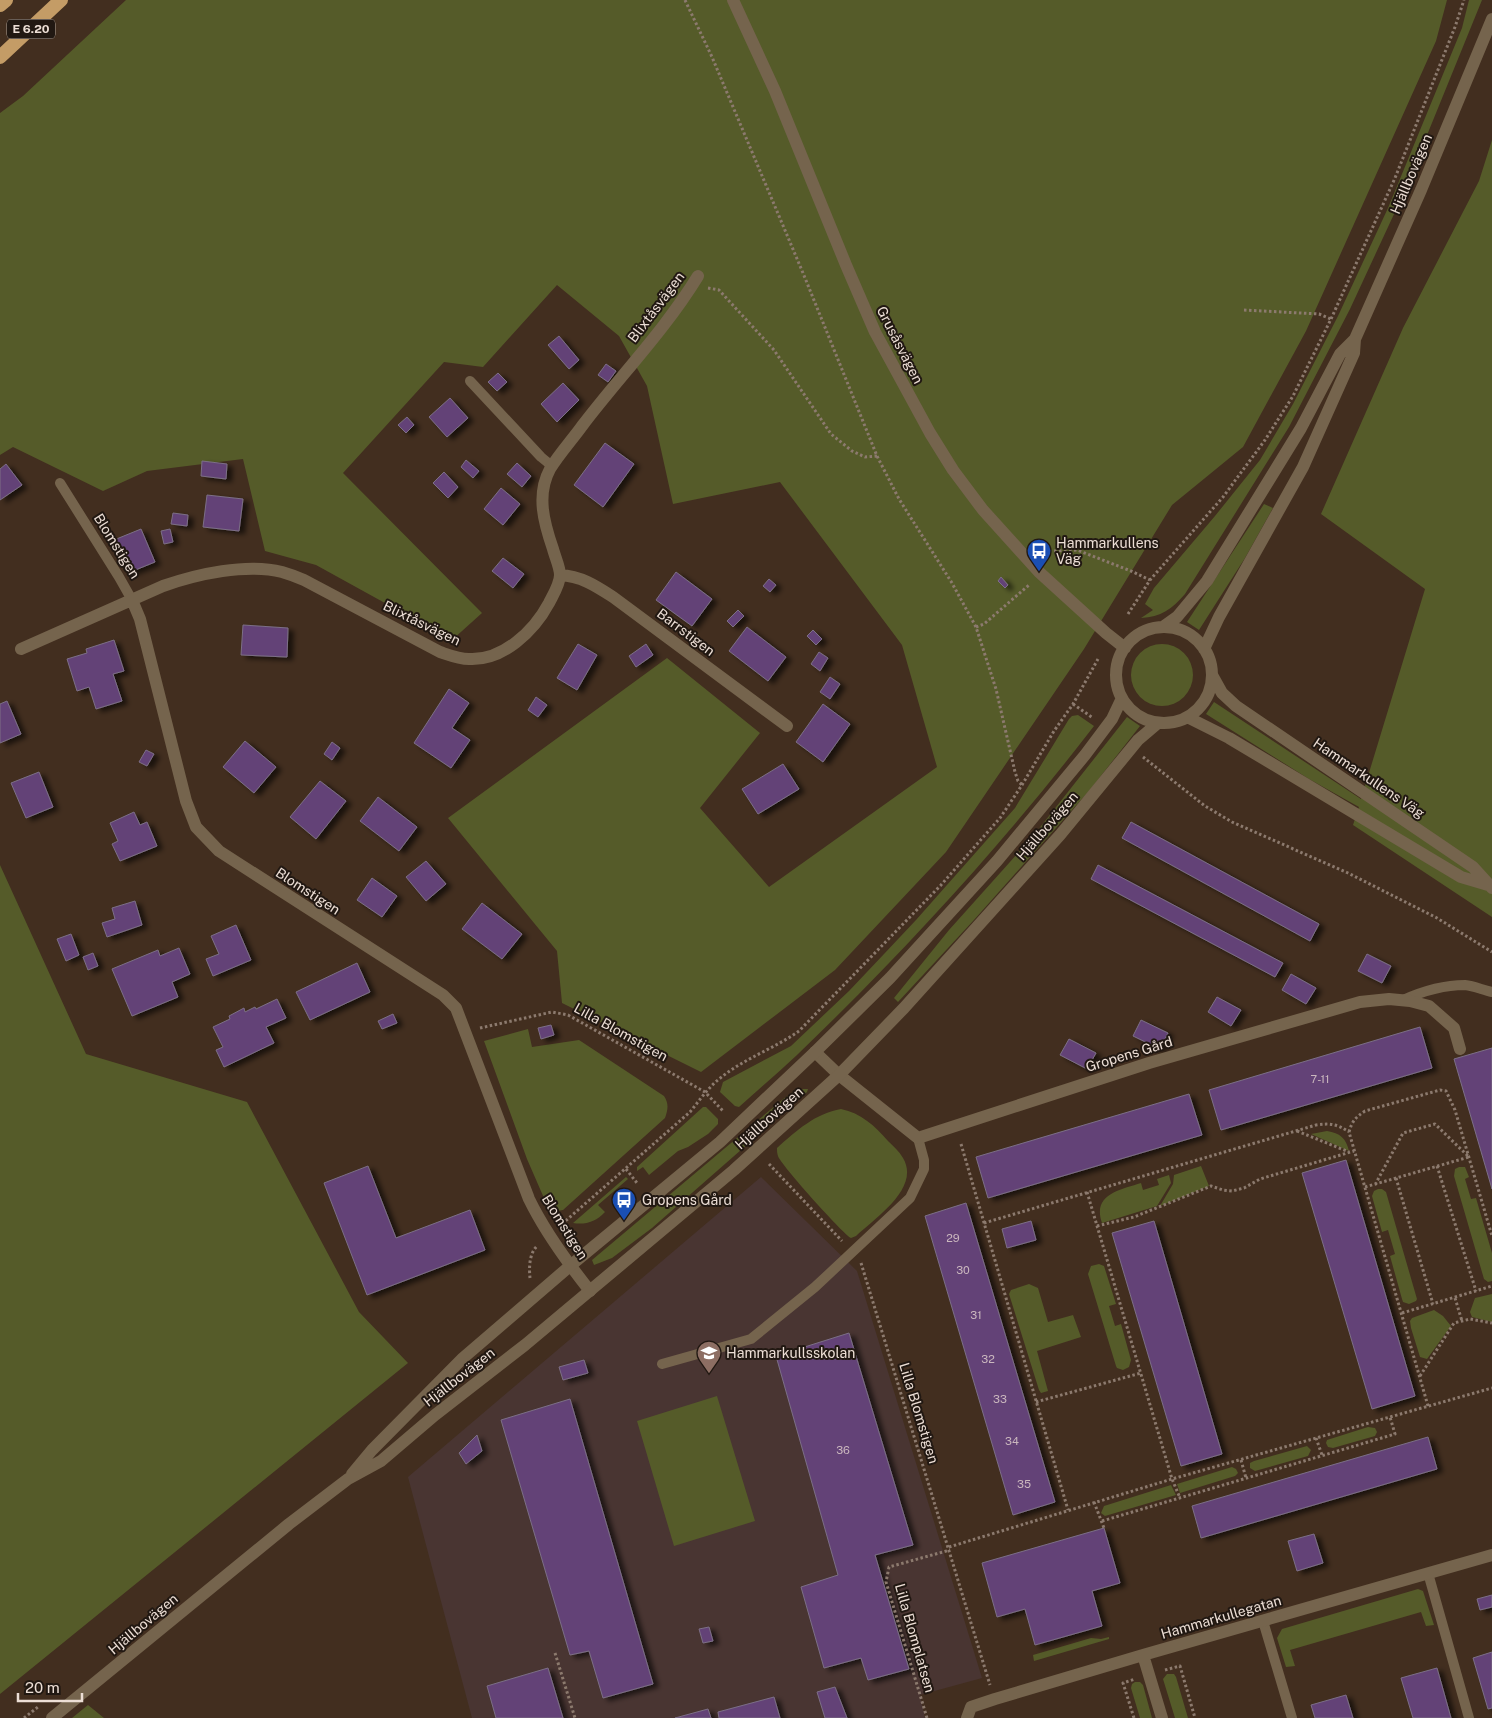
<svg xmlns="http://www.w3.org/2000/svg" width="1492" height="1718" font-family="'Public Sans',sans-serif">
	<style>
		.education { fill: #493532 }
		.green { fill: #555b29 }
		.building { fill: #634377; stroke: #7c6f86; filter: url(#shadow) }
		.lines { fill: none; stroke-linecap: round; stroke-linejoin: round }
		.path { stroke: #8c7a6e; stroke-width: 3; stroke-dasharray: 2.5 2.5; stroke-linecap: butt }
		.service { stroke: #75644d; stroke-width: 10 }
		.minor { stroke: #75644d; stroke-width: 12 }
		.tertiary { stroke: #75644d; stroke-width: 12 }
		.trunk { stroke: #c49c66; stroke-width: 14 }
		.labels { text-anchor: middle; stroke-width: 4; stroke-linejoin: round; paint-order: stroke }
		.number-label { font-size: 11px; fill: #cab7be }
		.shield { fill: #211812; stroke: #afa39a; stroke-width: 1 }
		.shield-label { font-size: 12px; font-weight: bold; fill: #ecded5 }
		.street-label { font-size: 14px; fill: #ecded5; stroke: #211812 }
		.poi-label { font-size: 14px; fill: #ecded5; stroke: #211812; text-anchor: start }
	</style>
	<defs>
		<filter id="shadow"><feDropShadow dx="5.5" dy="3" stdDeviation="2.5" flood-color="#0009"/></filter>
	</defs>
	<rect width="100%" height="100%" fill="#422e1f"/>
	<path class="education" d="M 761,1177 L 857,1271 L 982,1678 L 920,1695 L 925,1718 L 472,1718 L 408,1477 Z"/>
	<path class="green" d="M 126,0 L 1447,0 L 1436,41 L 1306,331 L 1243,447 L 1172,505 L 1084,649 L 946,852 L 835,970 L 701,1072 L 562,1003 L 557,951 L 448,818 L 667,658 L 760,733 L 700,808 L 769,887 L 937,767 L 902,645 L 780,482 L 673,504 L 647,386 L 619,336 L 557,285 L 483,367 L 444,362 L 343,473 L 482,613 L 452,640 L 316,565 L 265,551 L 243,459 L 147,471 L 103,491 L 13,447 L 0,455 L 0,113 L 23,96 Z
		M 1469,0 L 1482,0 L 1401,199 L 1350,309 L 1289,427 L 1185,594 C 1172,609 1161,617 1141,618 L 1153,610 L 1145,604 L 1154,588 L 1215,516 L 1260,460 L 1293,404 L 1338,316 L 1388,208 L 1462,28 Z
		M 1492,140 L 1492,917 L 1353,825 L 1359,807 L 1309,779 L 1206,714 L 1214,702 L 1361,799 L 1425,589 L 1321,514 L 1403,328 L 1479,181 Z
		M 1264,504 L 1273,508 L 1245,558 L 1199,630 L 1187,622 Z
		M1131 675a31 31 0 1 1 62 0a31 31 0 1 1-62 0Z
		M 1078,715 L 1094,726 C 1004,843 904,952 797,1055 C 778,1073 759,1089 739,1107 L 735,1106 L 720,1092 L 723,1082 L 791,1046 L 849,991 L 884,954 L 916,920 L 1015,808 L 1069,719 L 1072,716 Z
		M 1127,717 L 1140,726 L 1089,791 L 973,921 L 898,1002 L 894,998 L 949,930 L 1034,835 Z
		M 0,865 L 86,1054 L 247,1102 L 359,1312 L 408,1363 L 0,1694 Z
		M 528,1029 L 532,1047 L 579,1040 L 664,1096 C 669,1104 668,1109 665,1118 L 563,1210 L 552,1212 L 547,1205 L 527,1159 L 484,1041 Z
		M 803,1089 L 808,1089 L 807,1092 L 652,1228 L 612,1258 L 594,1265 L 592,1260 L 782,1100 L 793,1092 Z
		M 703,1107 L 706,1107 L 718,1119 L 718,1124 L 708,1134 L 688,1147 L 678,1151 L 649,1175 L 643,1167 L 637,1171 L 637,1167 Z
		M 841,1109 C 861,1113 875,1126 888,1141 C 893,1146 899,1151 903,1158 C 921,1188 875,1218 856,1236 L 851,1238 C 844,1235 780,1164 778,1156 C 777,1153 777,1151 777,1148 C 796,1131 816,1113 841,1109 Z
		M 1327,1131 C 1340,1133 1346,1138 1349,1151 L 1311,1134 Z
		M 1201,1166 L 1209,1186 L 1160,1206 L 1173,1184 L 1174,1175 Z
		M 1459,1167 L 1465,1167 L 1469,1177 L 1465,1179 L 1471,1199 L 1476,1198 L 1492,1253 L 1492,1281 L 1488,1282 L 1484,1279 L 1454,1176 L 1455,1169 Z
		M 1169,1175 L 1171,1183 L 1157,1206 L 1102,1223 C 1092,1194 1120,1190 1141,1183 L 1143,1190 L 1159,1185 L 1157,1179 Z
		M 626,1177 L 628,1179 L 598,1205 L 605,1212 C 596,1222 585,1225 573,1223 Z
		M 1378,1189 L 1382,1189 L 1386,1192 L 1417,1299 L 1416,1301 L 1409,1304 L 1403,1302 L 1402,1299 L 1390,1256 L 1395,1254 L 1388,1230 L 1382,1232 L 1372,1196 L 1374,1191 Z
		M 1099,1264 L 1104,1266 L 1116,1304 L 1109,1306 L 1115,1326 L 1121,1324 L 1131,1360 L 1129,1367 L 1123,1370 L 1117,1368 L 1116,1366 L 1088,1274 L 1091,1266 Z
		M 1029,1284 L 1038,1288 L 1048,1322 L 1073,1315 L 1081,1337 L 1037,1351 L 1048,1391 L 1041,1393 L 1039,1390 L 1009,1294 L 1011,1290 Z
		M 1492,1294 L 1492,1322 L 1472,1317 L 1470,1312 L 1475,1298 Z
		M 1434,1310 L 1443,1316 L 1451,1326 L 1427,1359 L 1420,1357 L 1411,1328 L 1410,1321 L 1412,1318 Z
		M 717,1396 L 755,1521 L 674,1546 L 637,1421 Z
		M 1368,1427 L 1375,1428 L 1377,1432 L 1375,1436 L 1333,1448 L 1328,1447 L 1326,1443 L 1327,1440 Z
		M 1307,1446 L 1311,1450 L 1308,1456 L 1255,1471 L 1250,1468 L 1250,1463 L 1254,1461 Z
		M 1232,1467 L 1236,1469 L 1238,1473 L 1235,1476 L 1180,1493 L 1177,1484 Z
		M 1171,1485 L 1176,1495 L 1105,1516 L 1101,1513 L 1104,1506 Z
		M 1418,1589 L 1423,1591 L 1434,1625 L 1426,1626 L 1421,1612 L 1290,1650 L 1295,1666 L 1286,1667 L 1277,1638 L 1282,1629 Z
		M 1109,1637 L 1109,1639 L 1034,1661 L 1033,1655 L 1091,1638 L 1101,1639 Z
		M 1167,1674 L 1174,1674 L 1176,1677 L 1188,1718 L 1175,1718 L 1163,1679 Z
		M 1135,1682 L 1140,1682 L 1143,1685 L 1152,1718 L 1140,1718 L 1131,1688 L 1132,1684 Z
		M 88,1705 L 104,1718 L 72,1718 Z"/>
	<path class="building" d="M 559,336 L 579,360 L 569,369 L 548,345 Z
		M 606,364 L 616,371 L 608,382 L 598,375 Z
		M 498,373 L 507,382 L 497,391 L 488,382 Z
		M 563,383 L 579,400 L 557,422 L 541,404 Z
		M 450,398 L 468,418 L 447,437 L 429,417 Z
		M 407,417 L 414,425 L 406,433 L 398,425 Z
		M 605,443 L 634,464 L 603,507 L 574,485 Z
		M 466,460 L 479,471 L 473,478 L 461,467 Z
		M 202,461 L 227,464 L 226,479 L 201,476 Z
		M 517,463 L 531,476 L 522,487 L 507,474 Z
		M 6,464 L 22,485 L 0,500 L 0,469 Z
		M 444,472 L 458,487 L 448,498 L 433,483 Z
		M 501,488 L 520,504 L 503,525 L 484,509 Z
		M 207,495 L 243,499 L 239,531 L 203,527 Z
		M 173,513 L 188,515 L 187,526 L 171,524 Z
		M 141,529 L 155,562 L 128,573 L 114,540 Z
		M 170,529 L 173,542 L 164,544 L 161,531 Z
		M 503,558 L 524,574 L 513,588 L 492,571 Z
		M 676,572 L 712,599 L 692,626 L 656,600 Z
		M 1001,577 L 1008,585 L 1005,588 L 998,581 Z
		M 769,579 L 776,585 L 770,592 L 763,586 Z
		M 738,610 L 744,616 L 733,627 L 727,621 Z
		M 243,625 L 288,628 L 287,657 L 241,655 Z
		M 747,627 L 786,657 L 768,681 L 729,651 Z
		M 813,630 L 822,639 L 816,645 L 807,636 Z
		M 114,640 L 124,671 L 113,674 L 122,701 L 96,709 L 89,687 L 77,691 L 67,659 L 87,653 L 86,649 Z
		M 578,644 L 597,655 L 577,690 L 557,678 Z
		M 646,644 L 653,655 L 636,667 L 629,656 Z
		M 819,652 L 828,658 L 820,671 L 811,664 Z
		M 830,677 L 840,684 L 830,699 L 820,692 Z
		M 449,689 L 469,703 L 452,728 L 470,740 L 451,768 L 414,743 Z
		M 536,697 L 547,705 L 538,717 L 528,710 Z
		M 7,701 L 21,734 L 0,743 L 0,704 Z
		M 823,704 L 850,724 L 823,762 L 796,742 Z
		M 245,741 L 276,767 L 254,793 L 223,767 Z
		M 332,742 L 340,748 L 332,760 L 324,754 Z
		M 146,750 L 154,754 L 147,766 L 139,762 Z
		M 783,764 L 799,789 L 758,814 L 742,789 Z
		M 39,772 L 53,807 L 26,818 L 11,783 Z
		M 320,781 L 346,801 L 316,839 L 290,817 Z
		M 378,797 L 417,827 L 399,851 L 360,821 Z
		M 134,812 L 140,825 L 147,822 L 157,846 L 120,861 L 112,844 L 118,841 L 110,823 Z
		M 1131,822 L 1319,924 L 1310,941 L 1122,838 Z
		M 426,861 L 446,884 L 426,901 L 406,877 Z
		M 1098,865 L 1283,963 L 1275,977 L 1091,879 Z
		M 372,878 L 397,896 L 382,917 L 357,900 Z
		M 135,901 L 142,925 L 107,937 L 102,923 L 115,919 L 112,908 Z
		M 482,903 L 522,934 L 502,959 L 462,929 Z
		M 236,925 L 251,960 L 213,976 L 206,959 L 219,954 L 211,936 Z
		M 71,934 L 79,955 L 66,961 L 57,939 Z
		M 179,948 L 190,974 L 172,982 L 178,997 L 132,1016 L 112,969 L 158,950 L 160,956 Z
		M 93,953 L 98,966 L 88,970 L 83,957 Z
		M 1367,954 L 1391,966 L 1382,983 L 1358,971 Z
		M 357,963 L 370,992 L 310,1020 L 296,992 Z
		M 1291,974 L 1316,988 L 1306,1004 L 1282,990 Z
		M 1217,997 L 1241,1010 L 1231,1026 L 1208,1012 Z
		M 277,999 L 286,1018 L 266,1027 L 274,1043 L 224,1067 L 216,1050 L 223,1047 L 213,1027 L 230,1019 L 229,1016 L 244,1008 L 245,1012 L 255,1007 L 256,1009 Z
		M 393,1014 L 397,1023 L 382,1029 L 378,1021 Z
		M 1141,1020 L 1168,1033 L 1160,1049 L 1133,1036 Z
		M 551,1025 L 554,1035 L 541,1039 L 538,1028 Z
		M 1420,1027 L 1432,1068 L 1221,1130 L 1209,1090 Z
		M 1069,1039 L 1096,1053 L 1087,1069 L 1060,1055 Z
		M 1492,1048 L 1492,1189 L 1454,1059 Z
		M 1189,1094 L 1202,1135 L 988,1198 L 976,1157 Z
		M 1346,1160 L 1415,1396 L 1372,1409 L 1302,1173 Z
		M 368,1166 L 396,1238 L 470,1210 L 485,1250 L 367,1295 L 324,1183 Z
		M 966,1203 L 1055,1502 L 1013,1515 L 925,1216 Z
		M 1031,1221 L 1036,1240 L 1007,1248 L 1002,1229 Z
		M 1154,1221 L 1222,1454 L 1181,1466 L 1112,1233 Z
		M 849,1333 L 913,1545 L 875,1555 L 909,1669 L 868,1680 L 861,1658 L 824,1668 L 801,1587 L 838,1575 L 776,1356 Z
		M 584,1360 L 588,1373 L 563,1380 L 559,1367 Z
		M 570,1399 L 653,1684 L 603,1698 L 589,1651 L 570,1655 L 501,1420 Z
		M 477,1435 L 482,1451 L 466,1464 L 459,1453 Z
		M 1428,1437 L 1437,1469 L 1201,1538 L 1192,1506 Z
		M 1104,1528 L 1120,1583 L 1092,1591 L 1102,1626 L 1035,1645 L 1025,1609 L 997,1617 L 982,1563 Z
		M 1314,1534 L 1323,1563 L 1297,1571 L 1288,1541 Z
		M 1492,1595 L 1492,1607 L 1480,1610 L 1477,1599 Z
		M 709,1627 L 713,1641 L 703,1643 L 699,1629 Z
		M 1492,1652 L 1492,1708 L 1488,1709 L 1473,1658 Z
		M 548,1668 L 563,1718 L 496,1718 L 487,1686 Z
		M 1437,1668 L 1451,1718 L 1413,1718 L 1401,1678 Z
		M 835,1687 L 847,1718 L 825,1718 L 817,1692 Z
		M 1346,1695 L 1353,1718 L 1315,1718 L 1311,1705 Z
		M 774,1697 L 780,1718 L 719,1718 L 718,1712 Z
		M 708,1709 L 711,1718 L 675,1718 Z"/>
	<g class="lines">
		<path class="path" d="M 685,0 L 712,57 L 803,273 L 877,456 L 899,499 L 952,583 L 976,627 L 996,689 L 1015,772 L 1018,781 L 1022,785
			M 708,288 L 719,290 L 774,350 L 831,434 L 852,451 L 865,457 L 877,456
			M 1244,310 L 1319,314 L 1331,319
			M 1054,551 L 1077,550 L 1131,571 L 1150,580
			M 1128,614 L 1150,580 L 1223,497 L 1265,440 L 1293,396 L 1331,319 L 1395,178 L 1455,27 L 1464,0
			M 976,627 L 984,624 L 1029,585
			M 1073,704 L 1093,718
			M 1143,757 L 1205,806 L 1232,822 L 1348,873 L 1437,918 L 1492,952
			M 480,1028 L 552,1012 L 568,1015 L 705,1092 L 724,1112
			M 1297,1131 L 1349,1152
			M 961,1144 L 1068,1510
			M 769,1164 L 842,1241
			M 1437,1166 L 1476,1291
			M 626,1169 L 637,1183
			M 1396,1178 L 1433,1304
			M 1365,1187 L 1469,1157 L 1435,1124 L 1403,1133 L 1376,1183
			M 1087,1192 L 1172,1479 L 1180,1498
			M 984,1223 L 1316,1125 C 1330,1123 1337,1124 1349,1132
			M 562,1224 L 690,1112 C 699,1101 707,1089 718,1080 C 742,1059 774,1049 799,1031 L 941,885 L 1000,818 L 1022,785 L 1054,731 L 1073,704 L 1098,659
			M 1097,1226 L 1134,1217 L 1211,1186 L 1223,1190 L 1232,1191 L 1244,1188 L 1260,1179 L 1354,1151
			M 861,1263 L 990,1685
			M 530,1278 C 529,1268 529,1254 537,1246
			M 1455,1298 L 1462,1321
			M 1402,1313 L 1492,1286
			M 1420,1376 L 1454,1323 L 1470,1319 L 1492,1323
			M 1036,1402 L 1141,1373
			M 1428,1406 L 1349,1132 C 1352,1121 1356,1117 1365,1111 L 1440,1090 L 1446,1091 L 1455,1110 L 1492,1236
			M 1316,1438 L 1322,1455
			M 1241,1460 L 1246,1478
			M 1094,1502 L 1104,1528
			M 1102,1521 L 1395,1434 L 1390,1417
			M 949,1547 L 1172,1479 L 1492,1388
			M 555,1653 L 575,1718
			M 1165,1670 L 1180,1666 L 1195,1718
			M 24,1718 L 38,1707
			M 927,1718 L 886,1582 L 889,1567 L 950,1550
			M 1134,1718 L 1123,1683 L 1135,1679"/>
		<path class="service" d="M 470,381 L 541,457 L 552,466
			M 60,483 L 119,577 L 132,600
			M 1403,1000 C 1423,991 1443,985 1465,985 C 1474,986 1483,990 1492,992
			M 662,1364 L 751,1339 L 815,1287 L 910,1198 L 924,1169 L 924,1160 L 918,1138
			M 1428,1573 L 1469,1718
			M 1263,1621 L 1292,1718"/>
		<path class="minor" d="M 560,575 C 581,576 596,586 613,597 L 787,726
			M 132,600 L 140,619 L 186,801 L 196,827 L 219,851 L 443,995 L 456,1008 L 529,1199 C 545,1232 567,1262 590,1291
			M 21,649 L 163,586 C 197,574 247,563 282,572 C 289,574 297,577 304,580 L 440,652 C 449,655 459,659 469,659 C 503,661 534,631 549,603 C 553,595 560,584 560,575 C 560,567 555,557 553,549 C 544,523 536,495 550,469 C 559,454 572,440 582,426 C 620,376 665,330 698,276
			M 815,1052 L 839,1075 L 918,1138 L 1149,1063 L 1360,1002 L 1389,999 L 1410,1001 L 1429,1006 L 1454,1028 L 1460,1049
			M 1143,1655 L 1162,1718
			M 967,1718 L 971,1707 L 995,1699 L 1143,1655 L 1492,1555"/>
		<path class="tertiary" d="M 733,0 L 775,91 L 846,265 L 875,332 L 930,433 L 953,470 L 983,510 L 1039,572 L 1106,633 L 1125,648
			M 1163,627 L 1177,617 L 1207,581 L 1301,428 L 1340,354 L 1355,339 L 1421,190 L 1492,19
			M1116 675a48 48 0 1 1 96 0a48 48 0 1 1-96 0Z
			M 1204,649 L 1219,617 L 1303,467 L 1354,353 L 1355,339
			M 1212,675 L 1222,693 L 1236,706 L 1473,867 L 1492,888
			M 1187,717 L 1229,738 L 1461,877 L 1488,885
			M 352,1474 L 372,1450 L 463,1358 L 570,1266 L 720,1142 L 815,1052 L 890,978 L 997,861 L 1085,755 L 1112,719 L 1122,698
			M 52,1718 L 289,1524 L 348,1479 L 381,1461 L 435,1415 L 525,1345 L 734,1170 L 839,1075 L 904,1008 L 1060,835 L 1138,740 L 1158,723"/>
		<path class="trunk" d="M 0,5 L 6,0
			M 0,57 L 61,0"/>
	</g>
	<defs>
		<symbol id="bus-pin" viewBox="-11 -11 22 30"><path d="M0 17L-7.5 6A9.5 9.5 0 1 1 7.5 6Z" fill="#1a4fb4" stroke="#211812"/><path d="M-5-6H5V4H4V6H2V4H-2V6H-4V4H-5ZM-3.5-4V0h7V-4ZM-3.5 1.2v1.5H-2V1.2ZM2 1.2v1.5H3.5V1.2Z" fill="#fff"/></symbol>
		<symbol id="school-pin" viewBox="-11 -11 22 30"><path d="M0 17L-7.5 6A9.5 9.5 0 1 1 7.5 6Z" fill="#8d6e63" stroke="#211812"/><path d="M0-5L7-2L0 1L-7-2ZM-4 1L0 2.5L4 1V4Q0 6-4 4Z" fill="#fff"/></symbol>
	</defs>
	<g fill-rule="evenodd">
		<use href="#bus-pin" x="1025" y="537" width="28" height="38"/>
		<use href="#bus-pin" x="610" y="1186" width="28" height="38"/>
		<use href="#school-pin" x="695" y="1339" width="28" height="38"/>
	</g>
	<g class="labels">
		<g class="number-label">
			<text x="1320" y="1083">7-11</text>
			<text x="953" y="1242">29</text>
			<text x="963" y="1274">30</text>
			<text x="976" y="1319">31</text>
			<text x="988" y="1363">32</text>
			<text x="1000" y="1403">33</text>
			<text x="1012" y="1445">34</text>
			<text x="843" y="1454">36</text>
			<text x="1024" y="1488">35</text>
		</g>
		<rect class="shield" x="7" y="19.5" width="48" height="19" rx="4"/>
		<g class="shield-label">
			<text x="31" y="33">E 6.20</text>
		</g>
		<g class="street-label">
			<text transform="translate(1411 174) rotate(-67)" y="5">Hjällbovägen</text>
			<text transform="translate(656 307) rotate(-53)" y="5">Blixtåsvägen</text>
			<text transform="translate(900 345) rotate(63)" y="5">Grusåsvägen</text>
			<text transform="translate(117 546) rotate(58)" y="5">Blomstigen</text>
			<text transform="translate(422 623) rotate(26)" y="5">Blixtåsvägen</text>
			<text transform="translate(686 632) rotate(37)" y="5">Barrstigen</text>
			<text transform="translate(1369 778) rotate(34)" y="5">Hammarkullens Väg</text>
			<text transform="translate(1047 826) rotate(-49)" y="5">Hjällbovägen</text>
			<text transform="translate(308 891) rotate(33)" y="5">Blomstigen</text>
			<text transform="translate(621 1032) rotate(29)" y="5">Lilla Blomstigen</text>
			<text transform="translate(1129 1054) rotate(-17)" y="5">Gropens Gård</text>
			<text transform="translate(769 1118) rotate(-42)" y="5">Hjällbovägen</text>
			<text transform="translate(565 1227) rotate(58)" y="5">Blomstigen</text>
			<text transform="translate(459 1377) rotate(-38)" y="5">Hjällbovägen</text>
			<text transform="translate(919 1413) rotate(73)" y="5">Lilla Blomstigen</text>
			<text transform="translate(1221 1617) rotate(-16)" y="5">Hammarkullegatan</text>
			<text transform="translate(143 1624) rotate(-40)" y="5">Hjällbovägen</text>
			<text transform="translate(915 1638) rotate(74)" y="5">Lilla Blomplatsen</text>
		</g>
		<g class="poi-label">
			<text x="1056" y="548">Hammarkullens<tspan x="1056" dy="16">Väg</tspan></text>
			<text x="642" y="1205">Gropens Gård</text>
			<text x="726" y="1358">Hammarkullsskolan</text>
		</g>
	</g>
	<path d="M18 1693v8h64v-8" fill="none" stroke="#ecded5" stroke-width="2.5"/>
	<text x="25" y="1693" font-size="15" fill="#ecded5" stroke="#211812" stroke-width="4" paint-order="stroke">20 m</text>
</svg>
